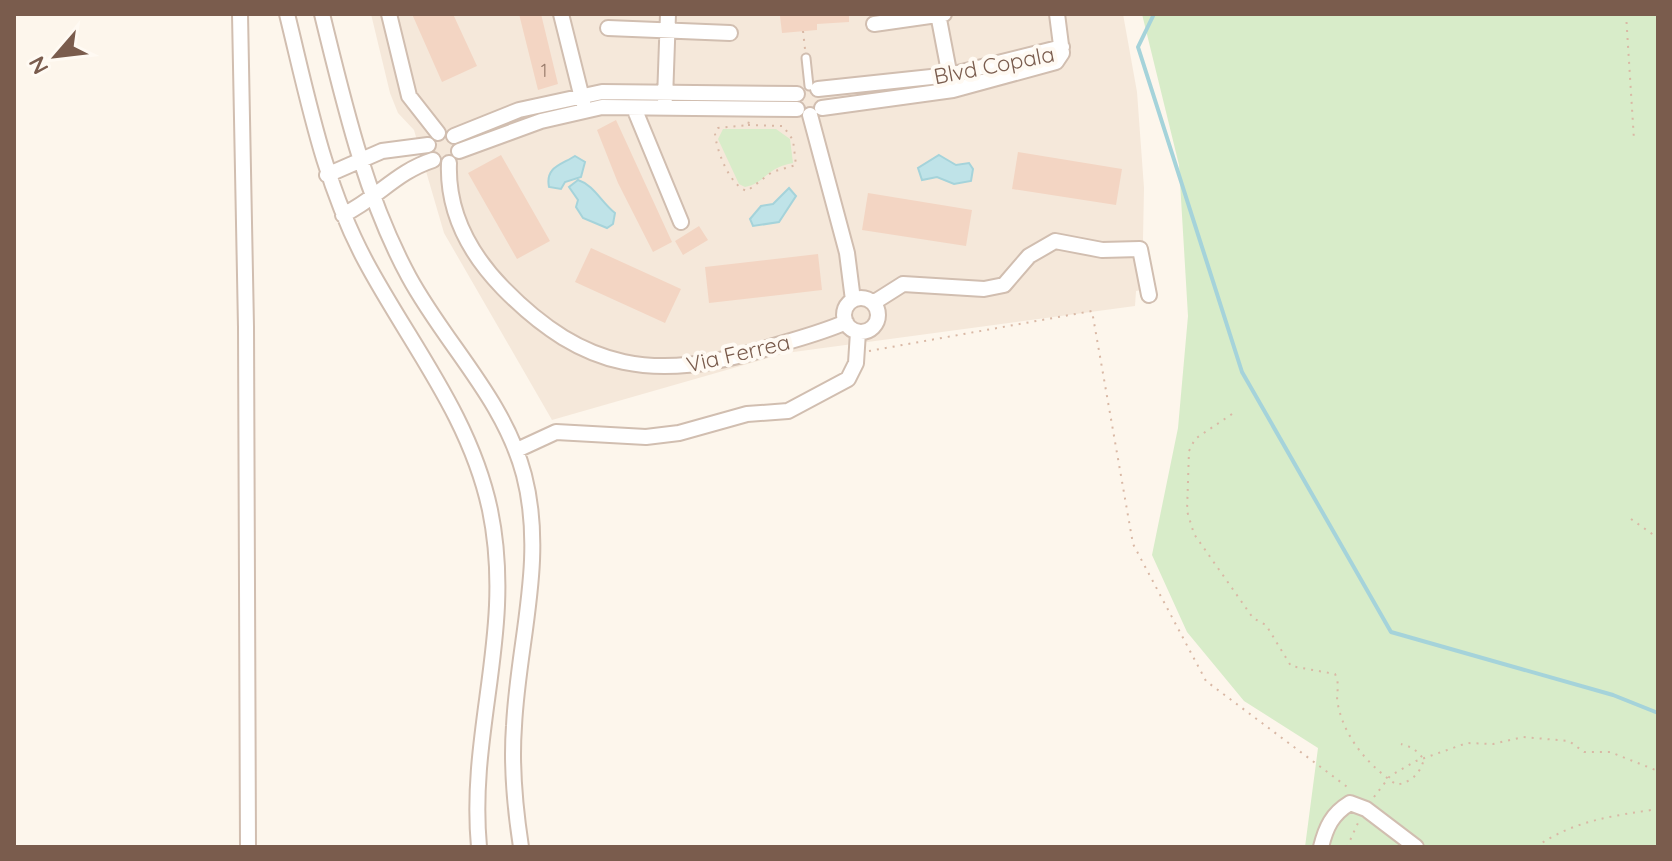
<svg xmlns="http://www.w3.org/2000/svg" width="1672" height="861" font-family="Quicksand,sans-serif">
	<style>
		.residential { fill: #f5e8da }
		.green { fill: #d8ecc9 }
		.water { fill: #bfe3e8; stroke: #a5d3da; stroke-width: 2 }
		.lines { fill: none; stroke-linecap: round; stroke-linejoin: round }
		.stream { stroke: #a5d3da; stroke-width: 4 }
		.building { fill: #f3d5c3 }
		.service-casing { stroke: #d1beb0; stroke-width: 11 }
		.minor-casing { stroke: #d1beb0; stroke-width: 18 }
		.path { stroke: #d9b8a5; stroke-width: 2; stroke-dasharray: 2 6; stroke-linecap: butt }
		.service { stroke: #fff; stroke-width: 7 }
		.minor { stroke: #fff; stroke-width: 14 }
		.labels { text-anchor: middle; stroke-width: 8; stroke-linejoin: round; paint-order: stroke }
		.number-label { font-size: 18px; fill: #987a6a }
		.street-label { font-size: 22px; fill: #7a5c4d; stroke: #fffaf3 }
	</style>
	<rect width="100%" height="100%" fill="#fdf6ec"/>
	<path class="residential" d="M 371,14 L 1123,14 L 1137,92 L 1144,188 L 1142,290 L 1136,291 L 1135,306 L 786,353 L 552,420 L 444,233 L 414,130 L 398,113 L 390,93 Z"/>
	<path class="green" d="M 1142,14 L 1658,14 L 1658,847 L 1305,847 L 1318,748 L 1244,701 L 1187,632 L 1152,555 L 1178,428 L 1188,316 L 1179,165 Z
		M 723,129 L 776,129 L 790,139 L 793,163 C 767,167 764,184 745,187 L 739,184 L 718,139 Z"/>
	<path class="water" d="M 939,155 L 956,165 L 969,163 L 973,169 L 971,181 L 954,184 L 937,177 L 922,180 L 918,168 Z
		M 575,156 L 585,162 L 581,177 L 565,182 L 561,189 L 549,187 C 545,167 561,165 575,156 Z
		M 578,180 C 594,185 601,202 615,213 L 613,224 L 607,228 L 583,218 L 576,207 L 578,200 L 569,187 Z
		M 789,188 L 796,196 L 779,222 L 753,226 L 750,219 L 761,206 L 773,204 Z"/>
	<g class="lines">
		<path class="stream" d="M 1154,14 L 1138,47 L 1242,372 L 1391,632 L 1613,695 L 1658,713"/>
	</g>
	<path class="building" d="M 412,14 L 453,14 L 477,66 L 442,82 Z
		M 519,14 L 541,14 L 558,84 L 538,90 Z
		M 849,14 L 849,22 L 817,24 L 817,30 L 782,33 L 780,16 Z
		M 616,120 L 672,242 L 653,252 L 618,183 L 597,130 Z
		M 1018,152 L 1122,169 L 1116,205 L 1012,189 Z
		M 501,155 L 550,241 L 517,259 L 468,173 Z
		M 868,193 L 972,210 L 966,246 L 862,230 Z
		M 699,226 L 708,240 L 683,255 L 675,241 Z
		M 591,248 L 681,289 L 665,323 L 575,282 Z
		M 818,254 L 822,290 L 709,303 L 705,267 Z"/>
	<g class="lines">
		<defs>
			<path id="service" d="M 806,58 L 809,86"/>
			<path id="minor" d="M 240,14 L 246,327 L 248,847
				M 287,14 C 308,99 324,184 366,262 C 410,344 470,416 490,510 C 515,631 468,729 479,847
				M 322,14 C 344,103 365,196 409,277 C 446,345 504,399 524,475 C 546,559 518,642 514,726 C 511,766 515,808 521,847
				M 389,14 L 409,96 L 438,133
				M 561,14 L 583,102
				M 938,14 L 951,82
				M 874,24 L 944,14
				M 608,28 L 730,33
				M 818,89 L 950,75 L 1062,47
				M 665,99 L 668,14
				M 634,108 L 681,222
				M 822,108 L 953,90 L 1056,62 L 1062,53 L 1057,14
				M 810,115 L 847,253 L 853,300
				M 454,136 L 519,110 L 602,92 L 797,94
				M 459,151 L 541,121 L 602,107 L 797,109
				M 449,163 C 447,212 469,253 503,288 C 585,372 656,381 764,349 C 792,340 819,334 846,322
				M 327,175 L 382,151 L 428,145
				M 343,215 C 379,197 396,172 433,160
				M844 315a17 17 0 1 1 34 0a17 17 0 1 1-34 0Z
				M 873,303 L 903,284 L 984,289 L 1004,285 L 1029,256 L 1055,241 L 1102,250 L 1140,249 L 1149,295
				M 517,450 L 556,432 L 646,437 L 679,433 L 747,414 L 788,411 L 848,379 L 856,363 L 858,332
				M 1321,847 C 1326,827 1332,814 1350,803 L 1366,809 L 1416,847"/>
		</defs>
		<use href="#service" class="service-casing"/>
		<use href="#minor" class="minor-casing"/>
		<path class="path" d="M 1626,14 L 1634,140
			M 803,31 L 805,49
			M 748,125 L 783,126 L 793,140 L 796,165 L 772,172 L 747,191 C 730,186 716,150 715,133 L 718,128 L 748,125 L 749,121
			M 869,351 L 1092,311 L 1133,544 L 1206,681 L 1350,789
			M 1232,414 L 1195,439 L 1189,451 L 1187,511 L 1194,534 L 1253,618 L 1266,625 L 1291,666 L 1335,674 C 1341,686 1335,694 1338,705 C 1345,739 1369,766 1397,785 C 1412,781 1420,774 1424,759 L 1413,748 L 1401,744
			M 1631,519 L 1658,538
			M 1374,797 L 1390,776 L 1416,761 L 1467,743 L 1493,744 L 1523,737 L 1569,741 L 1584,752 L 1610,752 L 1658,771
			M 1347,847 L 1358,823
			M 1536,847 C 1574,820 1613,816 1658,809"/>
		<use href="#service" class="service"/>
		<use href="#minor" class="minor"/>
	</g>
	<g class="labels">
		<g class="number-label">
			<text x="544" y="77">1</text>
		</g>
		<g class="street-label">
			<text transform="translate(994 65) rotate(-11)" y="8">Blvd Copala</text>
			<text transform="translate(738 353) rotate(-13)" y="8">Via Ferrea</text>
		</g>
	</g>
	<rect width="1672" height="861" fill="none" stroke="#7a5c4d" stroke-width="32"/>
	<g transform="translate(56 56) rotate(242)" stroke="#fffaf3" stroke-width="6" paint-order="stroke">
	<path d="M0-6L14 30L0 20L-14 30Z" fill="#7a5c4d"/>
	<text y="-12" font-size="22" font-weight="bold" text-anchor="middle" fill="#7a5c4d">N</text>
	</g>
</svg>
